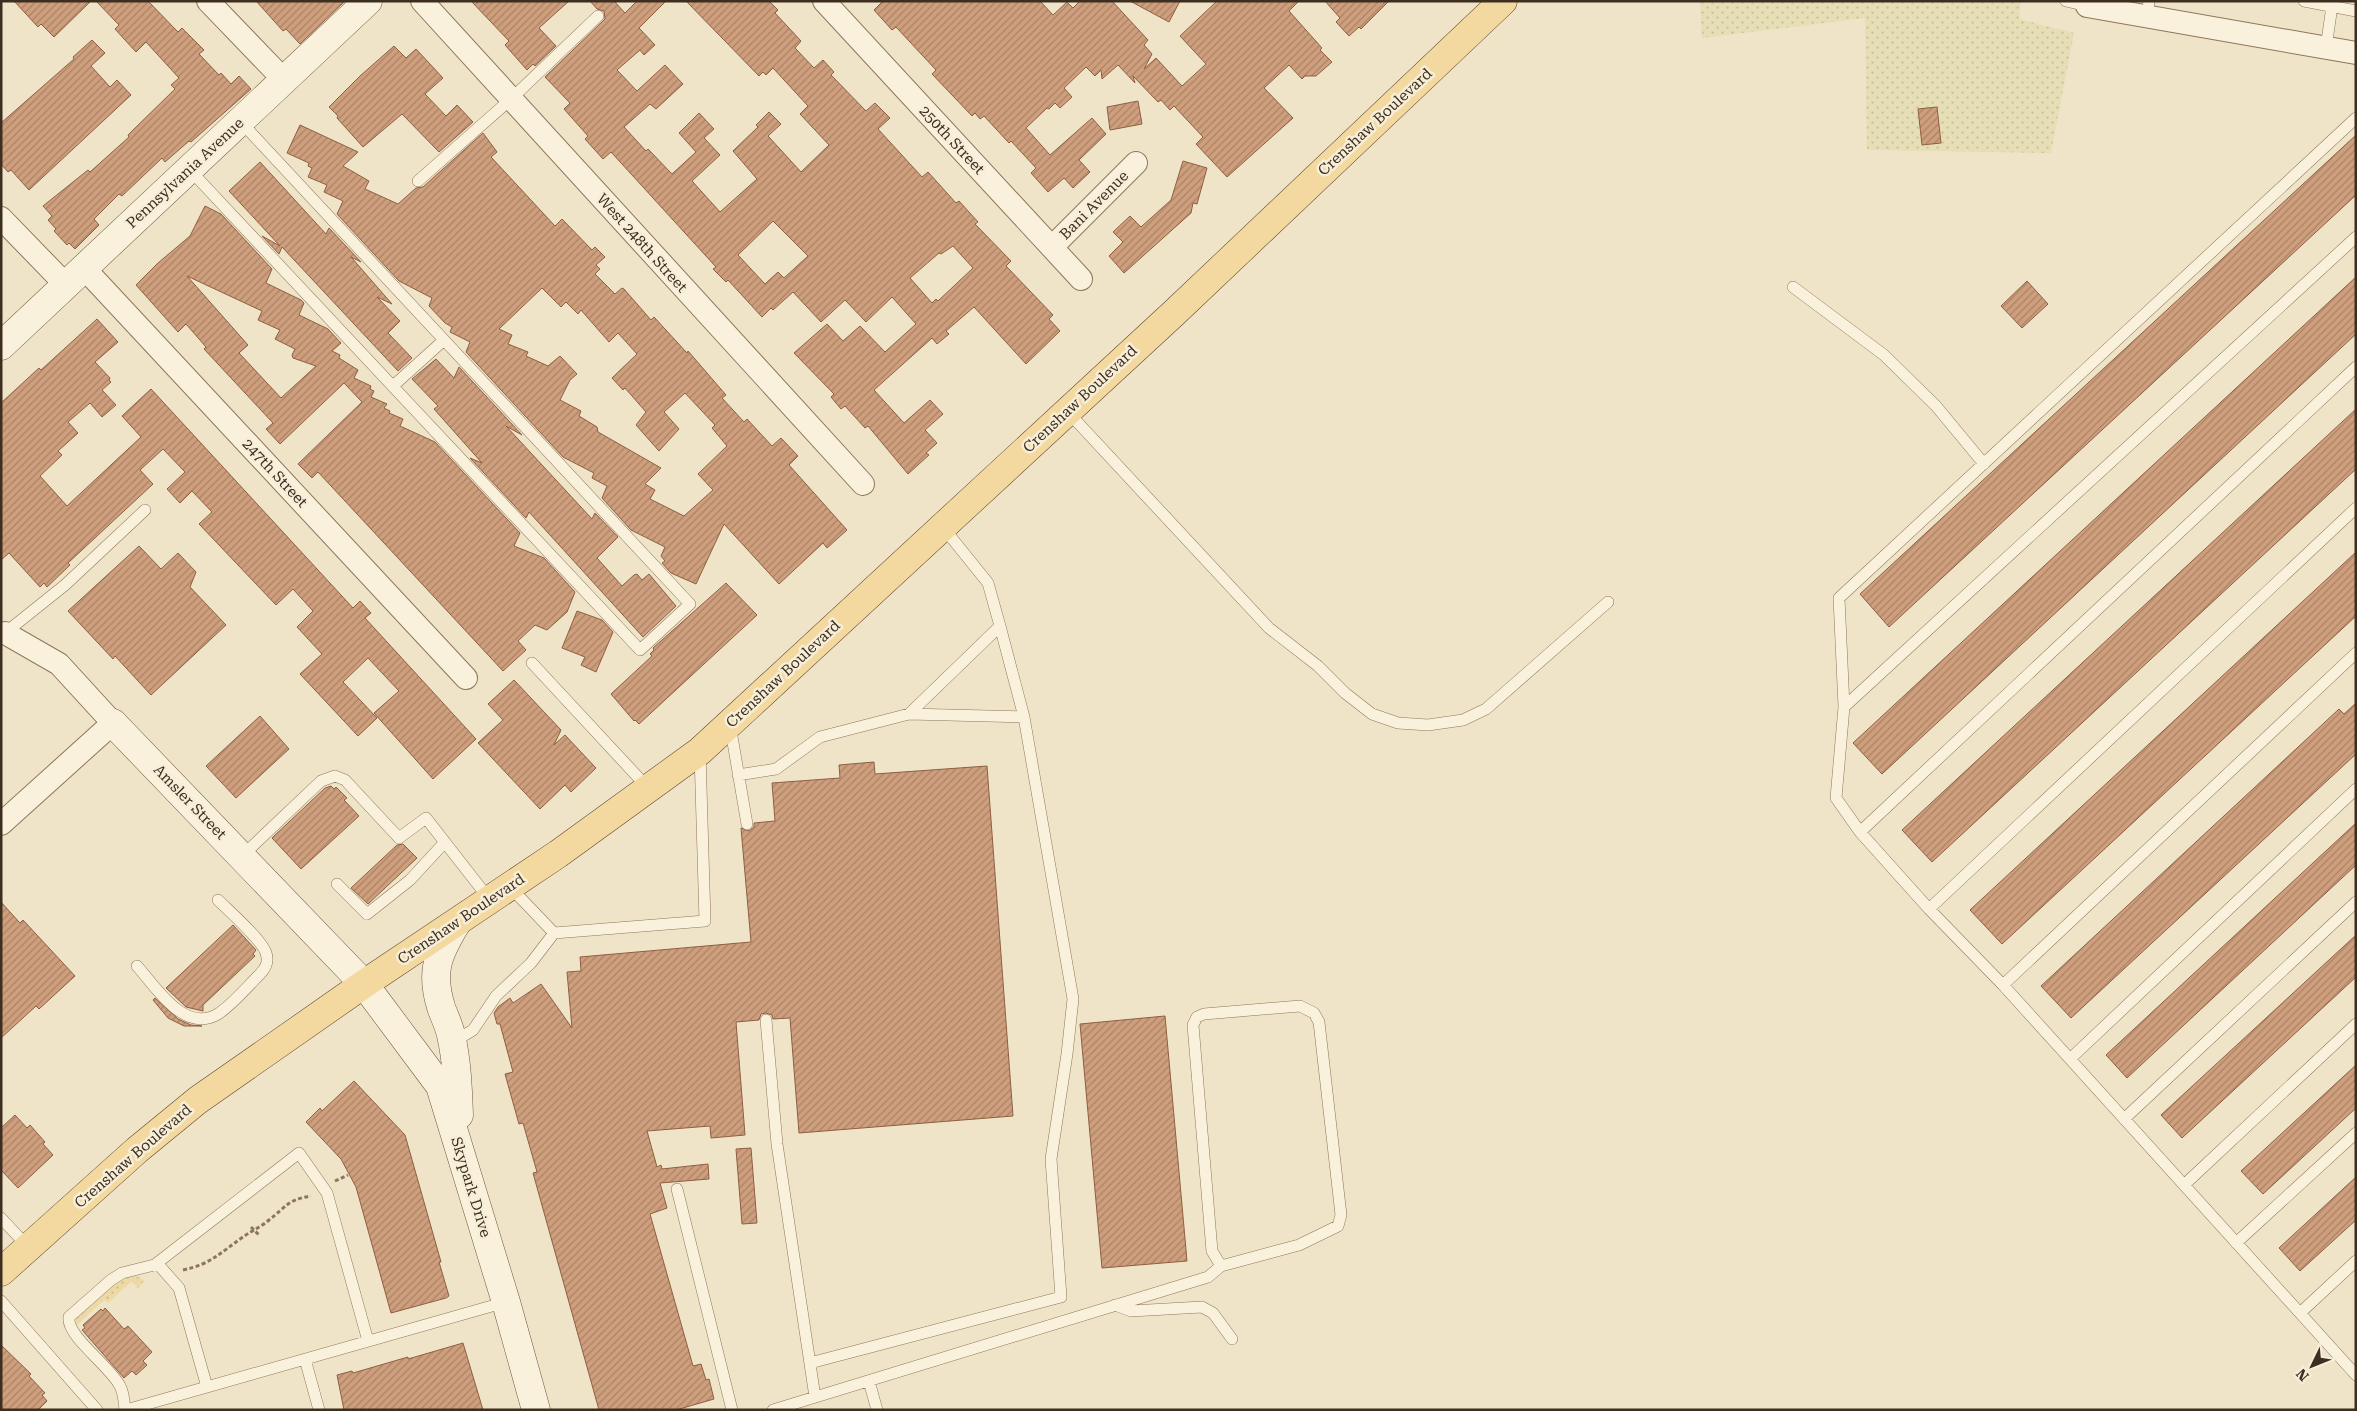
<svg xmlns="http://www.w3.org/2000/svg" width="2357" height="1411" font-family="'Roboto Serif',serif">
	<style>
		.farmland { fill: url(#farmland-dots) }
		.sand { fill: url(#sand-dots) }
		.building { fill: url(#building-hatch); stroke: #8d5f41; fill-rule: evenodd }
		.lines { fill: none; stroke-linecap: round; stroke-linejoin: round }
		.lane-casing { stroke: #8d765c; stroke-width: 12 }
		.street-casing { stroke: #8d765c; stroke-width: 24 }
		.secondary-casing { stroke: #6f573f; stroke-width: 29 }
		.primary-casing { stroke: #5b4430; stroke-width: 29 }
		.path { stroke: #8d765c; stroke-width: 3; stroke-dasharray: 4 2.5; stroke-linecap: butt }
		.lane { stroke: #faf1dc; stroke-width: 11 }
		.street { stroke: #faf1dc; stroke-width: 22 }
		.secondary { stroke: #faf1dc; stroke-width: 28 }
		.primary { stroke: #f3d9a0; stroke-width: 28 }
		.labels { text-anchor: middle; stroke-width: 5; stroke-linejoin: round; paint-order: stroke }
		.street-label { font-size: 15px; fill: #3d2e20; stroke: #f7eed8 }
	</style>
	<defs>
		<pattern id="farmland-dots" width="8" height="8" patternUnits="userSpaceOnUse" patternTransform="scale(1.25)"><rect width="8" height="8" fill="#e6deb5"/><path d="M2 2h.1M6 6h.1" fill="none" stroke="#c6bf9b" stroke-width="1.8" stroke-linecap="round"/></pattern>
		<pattern id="sand-dots" width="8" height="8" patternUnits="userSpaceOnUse" patternTransform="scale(1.25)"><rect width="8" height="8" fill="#ecd9a5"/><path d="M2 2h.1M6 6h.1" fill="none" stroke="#cbbb8e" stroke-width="1.8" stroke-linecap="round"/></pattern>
		<pattern id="building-hatch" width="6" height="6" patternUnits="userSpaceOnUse" patternTransform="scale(1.25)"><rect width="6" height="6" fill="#cf9f7d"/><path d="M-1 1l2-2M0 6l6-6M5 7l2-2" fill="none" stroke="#a98266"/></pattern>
	</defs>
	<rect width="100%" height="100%" fill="#f0e4c8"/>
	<path class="farmland" d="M 1700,1 L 2021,1 L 2019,19 L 2074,33 L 2051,153 L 1867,150 L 1865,18 L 1702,38 Z"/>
	<path class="sand" d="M 132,1276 L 140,1277 L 144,1281 L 138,1288 L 132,1281 L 108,1303 L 104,1300 L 76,1326 L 75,1320 L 78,1316 L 119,1280 Z"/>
	<path class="building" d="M 14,1 L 91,1 L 54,37 L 41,24 L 38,27 Z
		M 96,1 L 148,1 L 178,32 L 182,28 L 204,50 L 199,54 L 219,75 L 221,73 L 231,84 L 239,76 L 251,89 L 191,142 L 189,141 L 165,162 L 162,158 L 122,196 L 119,194 L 94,219 L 99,225 L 75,249 L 69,243 L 67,245 L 54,231 L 56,229 L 48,220 L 52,216 L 43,206 L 88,170 L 90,172 L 129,137 L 128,135 L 175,89 L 171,85 L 179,78 L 146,42 L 136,52 L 115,29 L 119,25 Z
		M 256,1 L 345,1 L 300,44 L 286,29 L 283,31 Z
		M 471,1 L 569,1 L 539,28 L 556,46 L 535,66 L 533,64 L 527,70 L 505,45 L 509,41 Z
		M 590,1 L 614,1 L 625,13 L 637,1 L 666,1 L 639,28 L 655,45 L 644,55 L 640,50 L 617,70 L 637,91 L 665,65 L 683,84 L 656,109 L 650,104 L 624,127 L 646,151 L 648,149 L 672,174 L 696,152 L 679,133 L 699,113 L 714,129 L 704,138 L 720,155 L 692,181 L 720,212 L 757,179 L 733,151 L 758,127 L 756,125 L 769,112 L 781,124 L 768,136 L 801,172 L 829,145 L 800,114 L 808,106 L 773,68 L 766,75 L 763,72 L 759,76 L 686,1 L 769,1 L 778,10 L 775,13 L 801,41 L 795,48 L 814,68 L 823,60 L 834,72 L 831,75 L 866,111 L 875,103 L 890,118 L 878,129 L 922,177 L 928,172 L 956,203 L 959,201 L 978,222 L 975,224 L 1011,261 L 1006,266 L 1053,315 L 1049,319 L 1060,331 L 1026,364 L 974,307 L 946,331 L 949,334 L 937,344 L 932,338 L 874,390 L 904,423 L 930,400 L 943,414 L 925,430 L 937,443 L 926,453 L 929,455 L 908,474 L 868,426 L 865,428 L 845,406 L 841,409 L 831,397 L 834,394 L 794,353 L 827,324 L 843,341 L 860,326 L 885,352 L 916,324 L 892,297 L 866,322 L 845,300 L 821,322 L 793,292 L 773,310 L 771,308 L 762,317 L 728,280 L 726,282 L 713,269 L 716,267 L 611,152 L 603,159 L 585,139 L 588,136 L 564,109 L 570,103 L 545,77 L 605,19 L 604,11 L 597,9 ZM 773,221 L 808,256 L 784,278 L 778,272 L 765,284 L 738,255 ZM 953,246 L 973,268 L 938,301 L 936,299 L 932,303 L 910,278 L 939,253 L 941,254 Z
		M 883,1 L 1040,1 L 1053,15 L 1067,2 L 1073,8 L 1080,1 L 1112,1 L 1148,40 L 1144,45 L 1152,54 L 1144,69 L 1156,58 L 1182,86 L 1206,64 L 1180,36 L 1217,1 L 1299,1 L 1289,11 L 1322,48 L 1320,50 L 1332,62 L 1316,76 L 1305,76 L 1302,79 L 1289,65 L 1264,88 L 1293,118 L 1227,177 L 1196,144 L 1203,137 L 1174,106 L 1170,110 L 1161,100 L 1158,102 L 1133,76 L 1135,83 L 1118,65 L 1102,79 L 1101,70 L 1095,76 L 1086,67 L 1064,88 L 1072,97 L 1060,108 L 1055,103 L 1049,109 L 1047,108 L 1026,128 L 1050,155 L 1092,118 L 1106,134 L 1079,160 L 1090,172 L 1073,188 L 1064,178 L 1048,192 L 1031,173 L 1036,168 L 1011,141 L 1009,143 L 984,116 L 980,119 L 975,113 L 972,116 L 932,74 L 936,70 L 896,27 L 892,30 L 874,10 Z
		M 1130,1 L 1180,1 L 1169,22 Z
		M 1325,1 L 1389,1 L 1361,29 L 1359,27 L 1349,36 L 1336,22 L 1340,18 Z
		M 92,40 L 105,53 L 91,66 L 110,87 L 117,80 L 131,95 L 29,190 L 11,170 L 8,172 L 1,164 L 1,123 L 74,59 L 73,57 Z
		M 394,46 L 406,58 L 416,49 L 443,78 L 425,94 L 446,116 L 457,105 L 473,122 L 439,152 L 402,114 L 363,147 L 337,118 L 338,116 L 329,107 L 360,76 Z
		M 1138,101 L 1142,124 L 1110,130 L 1107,107 Z
		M 1937,107 L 1941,143 L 1922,145 L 1918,109 Z
		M 300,125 L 358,152 L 343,166 L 369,181 L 365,189 L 398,204 L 416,188 L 423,187 L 483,133 L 497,152 L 491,157 L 555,226 L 562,219 L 592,250 L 595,247 L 605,257 L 596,265 L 600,269 L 595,274 L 615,294 L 622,288 L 624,289 L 651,320 L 654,317 L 687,353 L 688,351 L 726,395 L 722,398 L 744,422 L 747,419 L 772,446 L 781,438 L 798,456 L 789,465 L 847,530 L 827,548 L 823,543 L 779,584 L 724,524 L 696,584 L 671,573 L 662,563 L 665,561 L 661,556 L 665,547 L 631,530 L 602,498 L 607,486 L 592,478 L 594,473 L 563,457 L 466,352 L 470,342 L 450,332 L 452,327 L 445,323 L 429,306 L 432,298 L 399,281 L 337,214 L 343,201 L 324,192 L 327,185 L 308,177 L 312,168 L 308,166 L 309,163 L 287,153 ZM 542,288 L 561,307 L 566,302 L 578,314 L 581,310 L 609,342 L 618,333 L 637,354 L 612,378 L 623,390 L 625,388 L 646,412 L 636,425 L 659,451 L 679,429 L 664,412 L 685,393 L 715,425 L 712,428 L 727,446 L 698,474 L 713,490 L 684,516 L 650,499 L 655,490 L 645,484 L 661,468 L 598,432 L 597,427 L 579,416 L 581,411 L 560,400 L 570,380 L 577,374 L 560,356 L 548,366 L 526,356 L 528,352 L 508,344 L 512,335 L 499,329 Z
		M 2356,135 L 2356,195 L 1889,627 L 1860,594 Z
		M 1183,161 L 1207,168 L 1197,204 L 1193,203 L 1191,213 L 1124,273 L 1109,256 L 1123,242 L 1113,232 L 1130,216 L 1141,227 L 1171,200 Z
		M 260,162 L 326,234 L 329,228 L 361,262 L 351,257 L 392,304 L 377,297 L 400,321 L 388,333 L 412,358 L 398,371 L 282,247 L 279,254 L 262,236 L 280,246 L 229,191 Z
		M 205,206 L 221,214 L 272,269 L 266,283 L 301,300 L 304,303 L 299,315 L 328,329 L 341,343 L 332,351 L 340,355 L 339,358 L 358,370 L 354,378 L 371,386 L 370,389 L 374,391 L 371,397 L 387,404 L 384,408 L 390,411 L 389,413 L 403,419 L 400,426 L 435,442 L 520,533 L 514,546 L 544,558 L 575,592 L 567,612 L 547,630 L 535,625 L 518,641 L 526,650 L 503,671 L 318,472 L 312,478 L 298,464 L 362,402 L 344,383 L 280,444 L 266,429 L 273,423 L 204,349 L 206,347 L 186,324 L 178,332 L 136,285 L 158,263 L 190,236 ZM 187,276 L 262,311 L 258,320 L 280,330 L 275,339 L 295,349 L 292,355 L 293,358 L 316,366 L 281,398 L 239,353 L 248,345 Z
		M 2356,277 L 2356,334 L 1882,774 L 1853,743 Z
		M 2027,281 L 2048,304 L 2022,328 L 2001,306 Z
		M 97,319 L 118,342 L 95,362 L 110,378 L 109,380 L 111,382 L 102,390 L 116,405 L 102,417 L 90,403 L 68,422 L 78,433 L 58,451 L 62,455 L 40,476 L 67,506 L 141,437 L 122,416 L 151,389 L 353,608 L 360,601 L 371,613 L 365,618 L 476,739 L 433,779 L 374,713 L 399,691 L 368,658 L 343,682 L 377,718 L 358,736 L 300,674 L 322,654 L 297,627 L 313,611 L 293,589 L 276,605 L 199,524 L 212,512 L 192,491 L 180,503 L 167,489 L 185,472 L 163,449 L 140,470 L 153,484 L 68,563 L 70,565 L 47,587 L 44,583 L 40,587 L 9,553 L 1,560 L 1,403 L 39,368 L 41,370 Z
		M 436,359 L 454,378 L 459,367 L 522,435 L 506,426 L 592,519 L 595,513 L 618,537 L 597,558 L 622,586 L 634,575 L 637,574 L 642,580 L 649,574 L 676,606 L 643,637 L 529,512 L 526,518 L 470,458 L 482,463 L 434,409 L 438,406 L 412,379 Z
		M 2356,409 L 2356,469 L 1932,862 L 1902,830 Z
		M 139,546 L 161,569 L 178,553 L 196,572 L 190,587 L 226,625 L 151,695 L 115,656 L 113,659 L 68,611 Z
		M 2356,552 L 2356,616 L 2002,944 L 1970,910 Z
		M 726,583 L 757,615 L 639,724 L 635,720 L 634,721 L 611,694 L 652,656 L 650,654 L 654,650 L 653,648 Z
		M 577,611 L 602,620 L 613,632 L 596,672 L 581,665 L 585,657 L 562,648 Z
		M 514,680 L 561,730 L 554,745 L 565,735 L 596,768 L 571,792 L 565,785 L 540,809 L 478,743 L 503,720 L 488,704 Z
		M 2356,703 L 2356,754 L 2071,1018 L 2041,986 L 2339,709 L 2344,714 Z
		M 260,716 L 289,749 L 236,798 L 206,766 Z
		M 874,762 L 875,774 L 987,766 L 1013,1116 L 799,1133 L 790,1018 L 773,1019 L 772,1015 L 766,1013 L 761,1014 L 759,1020 L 736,1022 L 745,1135 L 711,1138 L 710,1126 L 647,1131 L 657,1167 L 661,1165 L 662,1169 L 708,1164 L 709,1179 L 660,1183 L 667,1208 L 650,1214 L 693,1366 L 701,1364 L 706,1380 L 709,1379 L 714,1399 L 676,1410 L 599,1410 L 533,1173 L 537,1172 L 523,1123 L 519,1124 L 505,1074 L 513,1072 L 500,1024 L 497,1024 L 494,1013 L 498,1007 L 510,998 L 513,1003 L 541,984 L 572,1028 L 567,972 L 581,971 L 580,957 L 751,942 L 741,828 L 749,831 L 754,827 L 754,823 L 775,821 L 772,783 L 840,778 L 839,765 Z
		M 331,786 L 334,789 L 336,787 L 347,798 L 344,800 L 359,816 L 301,869 L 272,838 L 325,788 Z
		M 2356,823 L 2356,865 L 2127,1078 L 2106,1055 Z
		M 403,844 L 417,858 L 368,904 L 351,888 L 397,845 Z
		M 1,902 L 20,923 L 23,920 L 75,976 L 39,1009 L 36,1006 L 1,1038 Z
		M 233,925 L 256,950 L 253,954 L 255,956 L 203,1005 L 203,1011 L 186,1007 L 166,988 Z
		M 2356,935 L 2356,977 L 2182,1138 L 2161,1115 Z
		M 155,998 L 178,1019 L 191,1025 L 202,1026 L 184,1026 L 168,1018 L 153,1000 Z
		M 1165,1016 L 1187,1261 L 1102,1268 L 1080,1024 Z
		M 2356,1065 L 2356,1108 L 2263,1194 L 2241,1171 Z
		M 354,1081 L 405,1135 L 441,1262 L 439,1262 L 449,1296 L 446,1298 L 391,1313 L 356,1187 L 341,1159 L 306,1122 L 320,1108 L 322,1111 Z
		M 15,1115 L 27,1128 L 30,1125 L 45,1142 L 43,1144 L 53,1155 L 18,1188 L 1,1170 L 1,1128 Z
		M 751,1148 L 757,1223 L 742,1224 L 736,1149 Z
		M 2356,1177 L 2356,1220 L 2300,1271 L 2279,1248 Z
		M 105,1308 L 124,1329 L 128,1326 L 152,1352 L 143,1361 L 147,1365 L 136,1375 L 132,1371 L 124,1378 L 82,1330 L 85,1328 L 83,1325 L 101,1309 L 103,1311 Z
		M 463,1343 L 483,1410 L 344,1410 L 337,1375 L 352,1371 L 353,1373 L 408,1357 L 408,1359 Z
		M 1,1345 L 31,1374 L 29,1376 L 45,1393 L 42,1395 L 47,1401 L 38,1410 L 1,1410 Z"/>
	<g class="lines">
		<defs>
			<path id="lane" d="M 2066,1 L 2087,6
				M 2304,1 L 2356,11
				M 2147,17 L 2149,1
				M 2326,48 L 2332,6
				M 2356,118 L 1839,598 L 1844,707 L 2356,237
				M 189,169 L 640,650 L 690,604 L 240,121
				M 418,181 L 511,99 L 598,16
				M 1793,287 L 1884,355 L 1936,406 L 1984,464
				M 393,386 L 444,340
				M 1067,411 L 1269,628 L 1318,666 L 1345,693 L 1372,714 L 1398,723 L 1428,725 L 1463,720 L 1486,709 L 1608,602
				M 942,526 L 988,583 L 1000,626
				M 5,633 L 65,585 L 145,510
				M 532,663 L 649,789
				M 1844,707 L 1836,798 L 1860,832 L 2356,367
				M 909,714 L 1000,626 L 1024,717
				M 730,725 L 747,824
				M 738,775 L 776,769 L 820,737 L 909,714 L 1024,717 L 1073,999 L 1067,1054 L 1051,1159 L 1061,1297 L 810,1363
				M 1860,832 L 1929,909 L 2356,508
				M 242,856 L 321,781 L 335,776 L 345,780 L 399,838 L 426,818 L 490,900
				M 337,884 L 367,914 L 410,880 L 445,842
				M 510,887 L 554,933
				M 1929,909 L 2003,985 L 2356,653
				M 137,966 C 156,987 184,1034 218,1014 C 233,1004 247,987 260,974 C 266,968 269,962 266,953 C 262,940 229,911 218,900
				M 2003,985 L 2356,1375
				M 766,1020 L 777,1144 L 815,1397
				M 453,1042 L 473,1030 L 496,996 L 531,963 L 554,933 L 705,921 L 700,753
				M 2070,1059 L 2356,789
				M 2124,1119 L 2356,902
				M 2184,1185 L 2356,1024
				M 677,1189 L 732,1410
				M 1,1218 L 29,1248
				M 2236,1243 L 2356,1133
				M 1,1301 L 97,1410
				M 1115,1305 L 1131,1311 L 1202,1307 L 1213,1313 L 1232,1339
				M 2300,1313 L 2356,1261
				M 305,1359 L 319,1410
				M 869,1381 L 877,1410
				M 207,1387 L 179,1288 L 157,1263 L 299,1153 L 327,1193 L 368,1341
				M 125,1410 C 124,1402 124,1393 120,1386 C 110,1366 66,1336 69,1317 L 111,1280 L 122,1273 L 158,1264
				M 126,1410 L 506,1302
				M 773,1410 L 1208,1277 L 1221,1266 L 1299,1245 L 1338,1226 L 1341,1215 L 1319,1022 L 1314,1013 L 1300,1006 L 1204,1014 L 1197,1017 L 1193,1025 L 1212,1251 L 1221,1266"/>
			<path id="street" d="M 208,1 L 284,80
				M 422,1 L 863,484
				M 824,1 L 1081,279
				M 2088,1 L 2087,6 L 2356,53
				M 1,218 L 66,285
				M 1052,247 L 1136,163
				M 84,268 L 466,678
				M 1,824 L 113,723 L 59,664 L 5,633"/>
			<path id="secondary" d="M 1,346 L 368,1
				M 113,723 L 364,984 L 440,1086 L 506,1302 L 536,1410
				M 456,924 C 438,954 430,971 441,1007 C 444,1016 449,1025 451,1035 C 457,1062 458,1088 459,1115"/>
			<path id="primary" d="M 1,1272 L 137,1150 L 198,1100 L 364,984 L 558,854 L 700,751 L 1174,313 L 1503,1"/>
		</defs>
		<use href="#lane" class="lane-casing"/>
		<use href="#street" class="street-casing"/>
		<use href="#secondary" class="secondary-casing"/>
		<use href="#primary" class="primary-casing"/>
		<path class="path" d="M 335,1181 L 348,1175
			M 251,1227 L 260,1236
			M 183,1270 C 211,1264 220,1253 243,1237 C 251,1231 261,1227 269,1220 C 287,1206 287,1200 311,1196"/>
		<use href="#lane" class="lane"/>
		<use href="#street" class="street"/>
		<use href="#secondary" class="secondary"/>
		<use href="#primary" class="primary"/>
	</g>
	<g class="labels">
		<g class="street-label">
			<text transform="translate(1375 122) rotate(-43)" y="5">Crenshaw Boulevard</text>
			<text transform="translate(952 140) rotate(47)" y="5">250th Street</text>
			<text transform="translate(185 173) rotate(-43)" y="5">Pennsylvania Avenue</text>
			<text transform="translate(1094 205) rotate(-45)" y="5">Bani Avenue</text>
			<text transform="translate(642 243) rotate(48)" y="5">West 248th Street</text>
			<text transform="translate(1080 399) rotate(-43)" y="5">Crenshaw Boulevard</text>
			<text transform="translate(275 473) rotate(47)" y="5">247th Street</text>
			<text transform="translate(783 674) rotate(-43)" y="5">Crenshaw Boulevard</text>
			<text transform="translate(190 802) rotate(46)" y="5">Amsler Street</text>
			<text transform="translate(461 919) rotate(-34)" y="5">Crenshaw Boulevard</text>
			<text transform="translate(133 1156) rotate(-41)" y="5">Crenshaw Boulevard</text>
			<text transform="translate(471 1187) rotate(73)" y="5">Skypark Drive</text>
		</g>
	</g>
	<rect width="2357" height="1411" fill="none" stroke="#3d2e20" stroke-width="5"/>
	<g transform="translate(2312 1366) rotate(227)" stroke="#f7eed8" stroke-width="4" paint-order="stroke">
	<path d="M0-4L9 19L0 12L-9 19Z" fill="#3d2e20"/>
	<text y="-8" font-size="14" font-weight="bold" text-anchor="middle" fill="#3d2e20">N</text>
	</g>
</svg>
